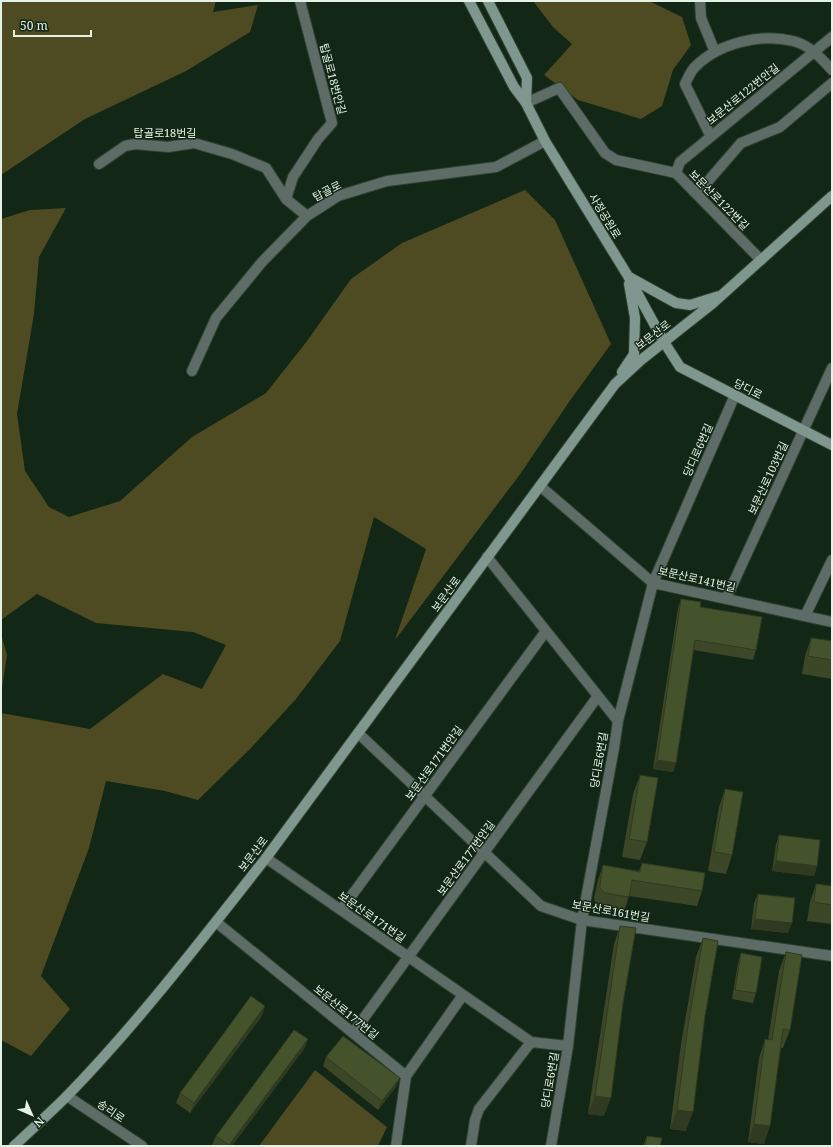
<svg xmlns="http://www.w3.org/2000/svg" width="833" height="1147" font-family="'Noto Serif','Noto Sans KR',serif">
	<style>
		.green { fill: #4e4a22 }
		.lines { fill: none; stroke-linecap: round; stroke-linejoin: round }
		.street-casing { stroke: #2f4332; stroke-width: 12 }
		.secondary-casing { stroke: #2f4332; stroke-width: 12 }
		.street { stroke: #5e6c67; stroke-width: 10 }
		.secondary { stroke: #80978f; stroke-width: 10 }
		.wall { fill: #3b4727 }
		.shaded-wall { fill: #303a20 }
		.building { fill: #45532d; stroke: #303a20 }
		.labels { text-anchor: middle; stroke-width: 3; stroke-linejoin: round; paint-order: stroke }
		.street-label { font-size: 11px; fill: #e4f2e6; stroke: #122715 }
	</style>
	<rect width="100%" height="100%" fill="#122715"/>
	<path class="green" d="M 1,1 L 216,1 L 213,12 L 258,5 L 250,32 L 186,71 L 85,119 L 1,175 Z
		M 533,1 L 649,1 L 682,17 L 691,45 L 673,70 L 662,106 L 641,119 L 578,100 L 544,75 L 572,44 L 553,27 Z
		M 525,190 L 555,220 L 611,344 L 569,402 L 521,473 L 395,640 L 426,549 L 374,517 L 340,641 L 296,699 L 250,749 L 198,800 L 165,791 L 106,781 L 89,848 L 41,976 L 70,1009 L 31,1056 L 1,1040 L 1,713 L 90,729 L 163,674 L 202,689 L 226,645 L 193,632 L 96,623 L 37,594 L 1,620 L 1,219 L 30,210 L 66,208 L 39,257 L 34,314 L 17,414 L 25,471 L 49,507 L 69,517 L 120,501 L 192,437 L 266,393 L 307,341 L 351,279 L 402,243 Z
		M 1,634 L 7,655 L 1,695 Z
		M 315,1070 L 387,1127 L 378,1146 L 259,1146 Z"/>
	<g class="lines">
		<defs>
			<path id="street" d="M 700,1 L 701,18 L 715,52
				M 526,103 L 559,88 L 605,153 L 616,160 L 676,173 L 761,260
				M 710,135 L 685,84 C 688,78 691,70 696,66 C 719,43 762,33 793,41 C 810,45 821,58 832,70
				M 99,164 L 125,146 L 135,144 L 168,147 L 194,143 L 232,154 L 266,168 L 286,199 L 307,216
				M 676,173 L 680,162 L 832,37
				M 694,192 L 709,180 L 741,143 L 780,127 L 832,83
				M 286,199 L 293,177 L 318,139 L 332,123 L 300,1
				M 192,371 L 216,318 L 262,262 L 307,216 L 338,196 L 387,181 L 496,167 L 545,141
				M 540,486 L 653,583 L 832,622
				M 487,557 L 618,721
				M 726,599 L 832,368
				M 805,616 L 832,560
				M 358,733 L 541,906 L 582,920 L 832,956
				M 266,858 L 531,1042 L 568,1046
				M 341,910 L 546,631
				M 216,922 L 406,1076
				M 353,1033 L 598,696
				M 67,1096 L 142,1146
				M 396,1146 L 406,1076 L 463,995
				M 471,1146 L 475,1120 L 479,1109 L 531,1042
				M 551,1146 L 568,1046 L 582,920 L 614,748 L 618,721 L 653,583 L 735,395"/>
			<path id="secondary" d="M 469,1 L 514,87 L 526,103 L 545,141 L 628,276 L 664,342 L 680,367 L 832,445
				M 488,1 L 527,78 L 526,103
				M 629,277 L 676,303 L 690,305 L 719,296
				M 622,372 L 634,354 L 635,318 L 629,284
				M 14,1146 C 32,1129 50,1113 67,1096 C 139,1022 202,939 266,858 L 615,384 L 641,360 L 713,303 L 832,196"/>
		</defs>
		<use href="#street" class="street-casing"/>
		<use href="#secondary" class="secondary-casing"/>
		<use href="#street" class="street"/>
		<use href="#secondary" class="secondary"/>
	</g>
	<path class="wall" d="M 681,599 L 700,607 L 756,650 L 753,660 L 693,650 L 676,763 L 673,772 L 653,769 L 678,608 Z
		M 811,638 L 832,641 L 832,679 L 802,674 L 805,656 Z
		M 640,775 L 647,842 L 640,860 L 622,857 L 633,794 Z
		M 725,789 L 732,855 L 726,874 L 708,871 L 719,807 Z
		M 779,835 L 817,866 L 814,876 L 772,871 L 776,844 Z
		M 642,863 L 702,891 L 697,906 L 629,896 L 624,912 L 600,908 L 595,902 L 594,898 L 598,880 L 603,865 L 639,871 Z
		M 816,884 L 832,886 L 832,924 L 807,921 L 810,902 Z
		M 758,894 L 788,933 L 751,929 L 754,903 Z
		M 620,926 L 604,1116 L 588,1114 L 614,944 Z
		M 703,938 L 686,1131 L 670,1129 L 681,1044 L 696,957 Z
		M 786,952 L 790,1030 L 783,1048 L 781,1048 L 764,1144 L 748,1142 L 759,1058 L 765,1039 L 768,1040 L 779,971 Z
		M 741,953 L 756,993 L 753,1003 L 732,999 L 738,963 Z
		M 262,1016 L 190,1113 L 176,1103 L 180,1093 Z
		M 308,1039 L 304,1049 L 232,1146 L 214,1146 L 212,1145 L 216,1136 Z
		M 326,1057 L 396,1087 L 378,1110 L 323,1066 Z
		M 647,1136 L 660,1146 L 643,1146 Z"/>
	<path class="shaded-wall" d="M 657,760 L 676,763 L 673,772 L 653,769 Z
		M 776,861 L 817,866 L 814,876 L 772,871 Z
		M 755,919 L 792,923 L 788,933 L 751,929 Z
		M 265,1006 L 262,1016 L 190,1113 L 194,1103 Z
		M 308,1039 L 304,1049 L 232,1146 L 229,1146 Z
		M 400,1078 L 396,1087 L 378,1110 L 382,1101 Z
		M 595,1096 L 611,1098 L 604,1116 L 588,1114 Z
		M 677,1110 L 693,1112 L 686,1131 L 670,1129 Z
		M 754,1124 L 770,1126 L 764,1144 L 748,1142 Z"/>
	<path class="building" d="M 681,599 L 701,602 L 700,607 L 762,617 L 756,650 L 695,640 L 676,763 L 657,760 Z
		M 811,638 L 832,641 L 832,660 L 808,656 Z
		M 640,775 L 658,778 L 647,842 L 629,839 Z
		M 725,789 L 743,792 L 732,855 L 714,852 Z
		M 779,835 L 820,840 L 817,866 L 776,861 Z
		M 642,863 L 705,873 L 702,891 L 632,880 L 629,897 L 605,893 L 600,888 L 600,884 L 603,865 L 640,872 Z
		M 816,884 L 832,886 L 832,905 L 814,902 Z
		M 758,894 L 795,898 L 792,923 L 755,919 Z
		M 620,926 L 636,928 L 623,1003 L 611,1098 L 595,1096 Z
		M 703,938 L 718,941 L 705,1016 L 693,1112 L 677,1110 L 688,1026 Z
		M 786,952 L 802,955 L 790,1030 L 783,1029 L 770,1126 L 754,1124 L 765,1039 L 772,1040 Z
		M 741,953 L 762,957 L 756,993 L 735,990 Z
		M 251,996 L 265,1006 L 194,1103 L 180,1093 Z
		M 294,1030 L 308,1039 L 229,1145 L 216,1136 Z
		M 343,1036 L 400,1078 L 382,1101 L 326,1057 Z
		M 647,1136 L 662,1138 L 660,1146 L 645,1146 Z"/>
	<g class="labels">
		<g class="street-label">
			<text transform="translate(333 79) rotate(75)" y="4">탑골로18번안길</text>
			<text transform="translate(743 94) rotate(-39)" y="4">보문산로122번안길</text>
			<text x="165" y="137">탑골로18번길</text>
			<text transform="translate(327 191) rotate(-27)" y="4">탑골로</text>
			<text transform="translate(719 200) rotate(45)" y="4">보문산로122번길</text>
			<text transform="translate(605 216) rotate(59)" y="4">사정공원로</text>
			<text transform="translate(653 335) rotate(-38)" y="4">보문산로</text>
			<text transform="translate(748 389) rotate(27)" y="4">당디로</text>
			<text transform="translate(698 450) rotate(-66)" y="4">당디로6번길</text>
			<text transform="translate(768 478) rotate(-65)" y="4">보문산로103번길</text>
			<text transform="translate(697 579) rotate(13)" y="4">보문산로141번길</text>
			<text transform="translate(446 594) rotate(-54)" y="4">보문산로</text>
			<text transform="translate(599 760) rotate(-80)" y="4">당디로6번길</text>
			<text transform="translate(434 763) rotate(-54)" y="4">보문산로171번안길</text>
			<text transform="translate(253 854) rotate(-53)" y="4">보문산로</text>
			<text transform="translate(466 858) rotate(-54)" y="4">보문산로177번안길</text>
			<text transform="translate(611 911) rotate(10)" y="4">보문산로161번길</text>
			<text transform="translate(372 917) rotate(35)" y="4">보문산로171번길</text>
			<text transform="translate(346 1012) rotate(39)" y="4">보문산로177번길</text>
			<text transform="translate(550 1080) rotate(-80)" y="4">당디로6번길</text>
			<text transform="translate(111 1111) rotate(34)" y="4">송리로</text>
		</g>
	</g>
	<rect width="833" height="1147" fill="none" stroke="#e4f2e6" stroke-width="4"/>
	<g transform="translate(32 1115) rotate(135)" stroke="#122715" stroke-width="3" paint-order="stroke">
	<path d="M0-3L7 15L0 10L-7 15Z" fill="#e4f2e6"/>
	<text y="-6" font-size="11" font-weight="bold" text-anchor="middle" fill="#e4f2e6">N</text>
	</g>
	<path d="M14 30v6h77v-6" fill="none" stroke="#e4f2e6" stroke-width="2"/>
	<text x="20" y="30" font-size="12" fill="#e4f2e6" stroke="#122715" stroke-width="3" paint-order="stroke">50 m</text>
</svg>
